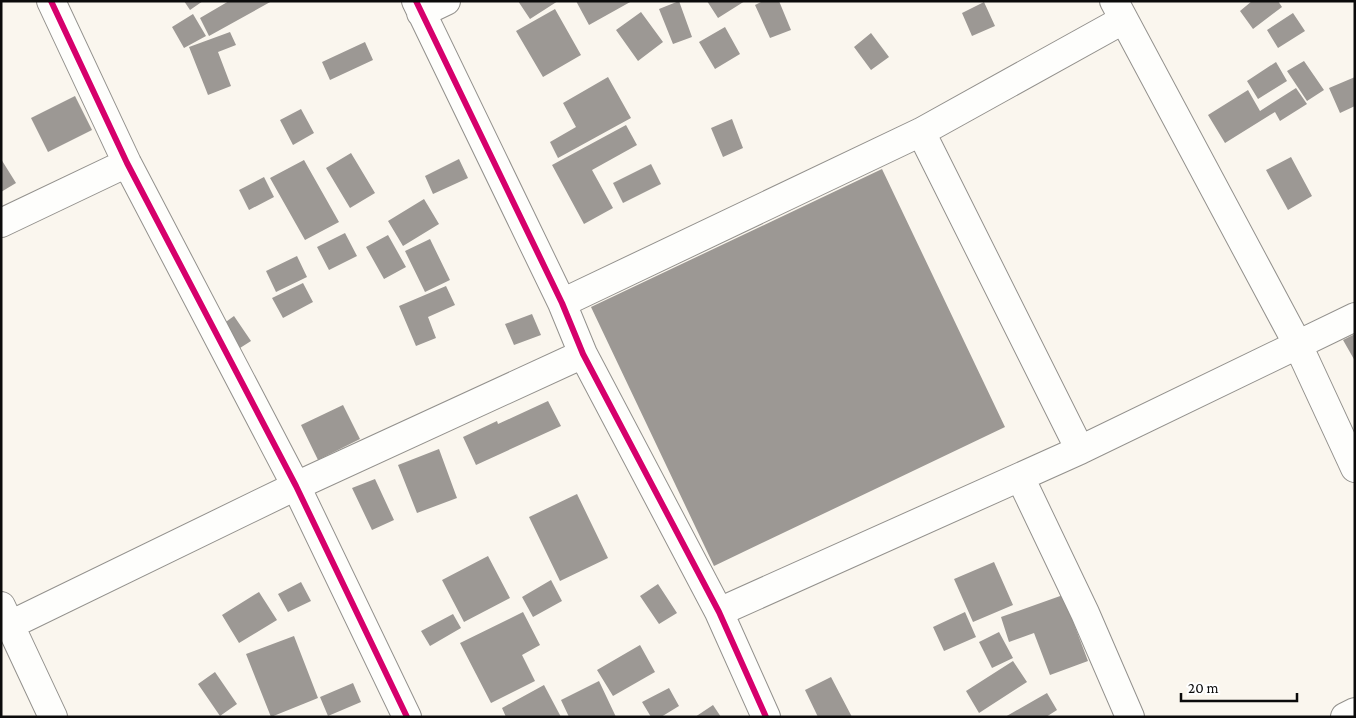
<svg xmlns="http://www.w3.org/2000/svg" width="1356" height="718" font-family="'Crimson Pro',serif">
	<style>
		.building { fill: #9c9894 }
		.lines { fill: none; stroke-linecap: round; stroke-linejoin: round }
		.minor-casing { stroke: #93918d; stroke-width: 30 }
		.minor { stroke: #fefefc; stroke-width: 28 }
		.cycleway-casing { stroke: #fff; stroke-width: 9 }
		.cycleway { stroke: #d6006c; stroke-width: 6 }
	</style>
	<rect width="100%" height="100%" fill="#faf6ee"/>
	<path class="building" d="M 184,1 L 203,1 L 190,10 Z
		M 229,1 L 272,1 L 209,36 L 200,18 Z
		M 518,1 L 558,1 L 530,19 Z
		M 576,1 L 632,1 L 589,25 Z
		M 679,1 L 692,37 L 673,44 L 659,9 Z
		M 707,1 L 745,1 L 718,18 Z
		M 763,1 L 779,1 L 791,30 L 770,38 L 755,5 Z
		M 1252,1 L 1278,1 L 1282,7 L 1253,29 L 1240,11 Z
		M 984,2 L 995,26 L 972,36 L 962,13 Z
		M 555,9 L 581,55 L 543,77 L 516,31 Z
		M 641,12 L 663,42 L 638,61 L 616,30 Z
		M 1293,13 L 1305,31 L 1278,48 L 1267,30 Z
		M 193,14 L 206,36 L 184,48 L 172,27 Z
		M 725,27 L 740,54 L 715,69 L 699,42 Z
		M 230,32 L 236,45 L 218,52 L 231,86 L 208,95 L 189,47 Z
		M 871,33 L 889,57 L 871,70 L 854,47 Z
		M 365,42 L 373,60 L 330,80 L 322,62 Z
		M 1304,61 L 1324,90 L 1307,101 L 1287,71 Z
		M 1276,62 L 1287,81 L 1258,99 L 1247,81 Z
		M 608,77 L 631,118 L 558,158 L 550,142 L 576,127 L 563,103 Z
		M 1355,77 L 1355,106 L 1340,113 L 1329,88 Z
		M 1296,88 L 1307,104 L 1280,121 L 1275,112 L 1225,143 L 1208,115 L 1248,90 L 1260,111 Z
		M 75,96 L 92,130 L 48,152 L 31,118 Z
		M 301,109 L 314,133 L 293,145 L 280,120 Z
		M 732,119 L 743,148 L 723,157 L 711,128 Z
		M 626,125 L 637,145 L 592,170 L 613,208 L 584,224 L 552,165 Z
		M 351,153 L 375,193 L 350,208 L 326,168 Z
		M 1291,157 L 1312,196 L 1288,210 L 1266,170 Z
		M 1,159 L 16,183 L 1,192 Z
		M 459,159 L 468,178 L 433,194 L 425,176 Z
		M 304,160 L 339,222 L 305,240 L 270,178 Z
		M 651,164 L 661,184 L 623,203 L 613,183 Z
		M 882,169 L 1005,427 L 714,566 L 591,307 Z
		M 264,177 L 274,197 L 249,210 L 239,190 Z
		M 424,199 L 439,224 L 403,246 L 388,221 Z
		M 345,233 L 357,256 L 329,270 L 317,247 Z
		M 388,235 L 406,267 L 384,279 L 366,247 Z
		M 430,239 L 450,280 L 425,292 L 405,251 Z
		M 297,256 L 307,277 L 276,292 L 266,271 Z
		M 303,283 L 313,302 L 283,318 L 272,298 Z
		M 446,286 L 455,305 L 428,317 L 436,338 L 416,346 L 399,306 Z
		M 532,314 L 541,335 L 514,345 L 505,324 Z
		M 234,316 L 251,341 L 240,348 L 223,324 Z
		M 1355,334 L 1355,361 L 1343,340 Z
		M 548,401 L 561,426 L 476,465 L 463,437 L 497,421 L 498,424 Z
		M 343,405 L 360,439 L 318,460 L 301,425 Z
		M 439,449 L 457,498 L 417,513 L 398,465 Z
		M 375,479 L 394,520 L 372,530 L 352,488 Z
		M 577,494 L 608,558 L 560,581 L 529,517 Z
		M 488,556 L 510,598 L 464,622 L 442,580 Z
		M 994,562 L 1013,605 L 973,622 L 954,579 Z
		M 551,580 L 562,601 L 533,617 L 522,597 Z
		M 301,582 L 311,601 L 288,612 L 278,594 Z
		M 658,584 L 677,613 L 659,624 L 640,596 Z
		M 259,592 L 277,620 L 239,643 L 222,615 Z
		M 1063,595 L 1088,661 L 1050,675 L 1034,633 L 1009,642 L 1001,617 Z
		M 523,612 L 540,645 L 522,655 L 535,681 L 491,703 L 460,643 Z
		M 965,612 L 976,637 L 944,651 L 933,627 Z
		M 453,614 L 461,628 L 430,646 L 421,631 Z
		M 999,632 L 1013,658 L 992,668 L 979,642 Z
		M 294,636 L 318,698 L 271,717 L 246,654 Z
		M 640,645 L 655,672 L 613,696 L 597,670 Z
		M 1013,661 L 1027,682 L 979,713 L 966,691 Z
		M 215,672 L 237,704 L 220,716 L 198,684 Z
		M 831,677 L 852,717 L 818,717 L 805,690 Z
		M 599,681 L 616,717 L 569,717 L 561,700 Z
		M 353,683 L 361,702 L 328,716 L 320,697 Z
		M 544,685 L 561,717 L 506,717 L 502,708 Z
		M 669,688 L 679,706 L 661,717 L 651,717 L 642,702 Z
		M 1047,693 L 1057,710 L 1046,717 L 1005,717 Z
		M 713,705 L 721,717 L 695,717 Z"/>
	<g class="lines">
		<defs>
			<path id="minor" d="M 51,1 L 127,163 L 296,486 L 407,717
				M 416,1 L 562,303 L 583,354 L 719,612 L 766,717
				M 1114,1 L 1298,345 L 1355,468
				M 421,13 L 446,1
				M 921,132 L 1080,450
				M 1,223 L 127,163
				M 562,303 L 921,132 L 1123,20
				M 1020,477 L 1085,613 L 1130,717
				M 1,606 L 53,717
				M 719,612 L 1080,450 L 1355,317
				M 10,625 L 296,486 L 583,354
				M 1345,717 L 1355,712"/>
		</defs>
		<use href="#minor" class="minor-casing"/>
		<use href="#minor" class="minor"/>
		<defs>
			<path id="cycleway" d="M 51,1 L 127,163 L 296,486 L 407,717
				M 416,1 L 562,303 L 583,354 L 719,612 L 766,717"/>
		</defs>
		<use href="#cycleway" class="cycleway-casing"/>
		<use href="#cycleway" class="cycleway"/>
	</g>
	<rect width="1356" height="718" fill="none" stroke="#0b0b0b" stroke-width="5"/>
	<path d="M1181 693v8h116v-8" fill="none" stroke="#0b0b0b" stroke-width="2.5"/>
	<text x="1188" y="693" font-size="15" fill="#0b0b0b" stroke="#ffffff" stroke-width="4" paint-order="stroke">20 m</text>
</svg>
